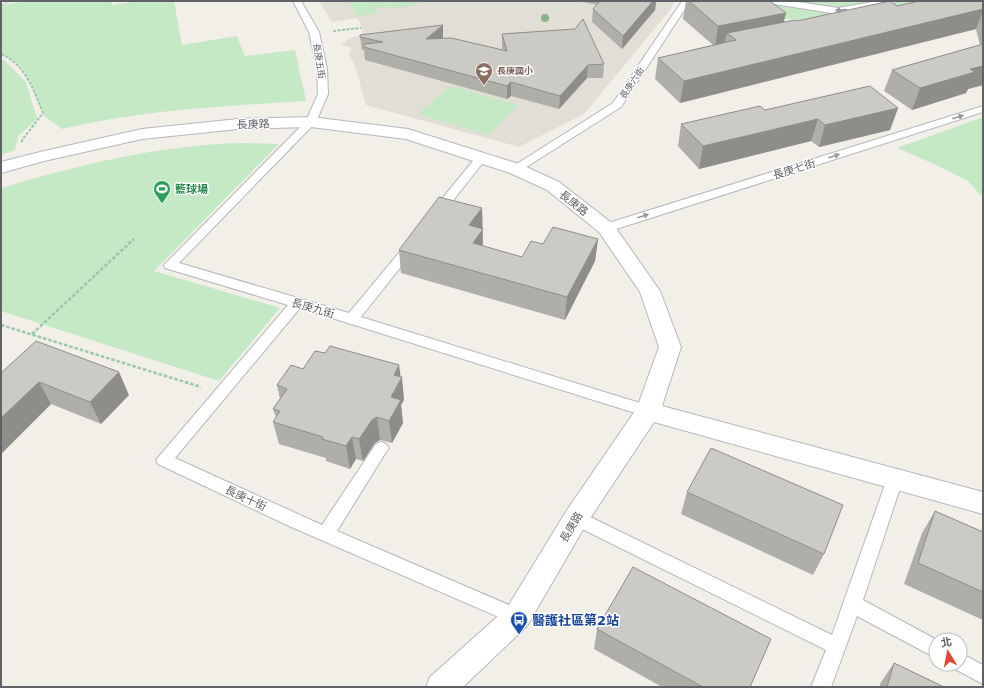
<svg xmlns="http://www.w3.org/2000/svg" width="984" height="688" font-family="'DejaVu Sans','Noto Sans TC',sans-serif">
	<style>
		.education { fill: #e1ded6 }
		.green { fill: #c5e8c5 }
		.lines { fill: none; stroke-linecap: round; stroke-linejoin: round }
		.service-casing { stroke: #b5b8bc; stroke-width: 2 }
		.minor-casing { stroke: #b5b8bc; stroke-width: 2 }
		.path-far1 { stroke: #9cc7a9; stroke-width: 2; stroke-dasharray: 3 1.5; stroke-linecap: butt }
		.path { stroke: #9cc7a9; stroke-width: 2.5; stroke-dasharray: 3.5 2; stroke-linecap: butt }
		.service { fill: #fff; fill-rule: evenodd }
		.minor { fill: #fff; fill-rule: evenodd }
		.tree { fill: #89b387 }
		.wall { fill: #afaea9 }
		.shaded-wall { fill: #8f8d8a }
		.building { fill: #cccac5; stroke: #8f8d8a }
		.oneway { fill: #979a9d }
		.labels { text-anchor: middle; stroke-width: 3; stroke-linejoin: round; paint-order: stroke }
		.far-street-label { font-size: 9px; fill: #5f6368; stroke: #fff }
		.far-education-label { font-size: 9px; font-weight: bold; fill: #785e54; stroke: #fff; text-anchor: start }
		.street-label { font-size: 11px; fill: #5f6368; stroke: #fff }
		.leisure-label { font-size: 11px; font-weight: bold; fill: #27864d; stroke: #fff; text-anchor: start }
		.near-transit-label { font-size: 13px; font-weight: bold; fill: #164399; stroke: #fff; text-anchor: start }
	</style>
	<rect width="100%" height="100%" fill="#f1efe8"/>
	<path class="education" d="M 319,1 L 674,1 L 671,9 L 584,114 L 519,147 L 366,105 L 355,66 L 349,55 L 352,48 L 341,45 L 350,38 L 363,35 L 360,23 L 357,18 L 332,22 Z"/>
	<path class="green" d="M 30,1 L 111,1 L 112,5 L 139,1 L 174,1 L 182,45 L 237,36 L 245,56 L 295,50 L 306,101 C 224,106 142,110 62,129 L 44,116 L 29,79 L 21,66 L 6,56 L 1,56 L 1,5 Z
		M 348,1 L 424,1 C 407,8 390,9 372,6 L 377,13 L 358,16 Z
		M 742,1 L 981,1 L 849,22 L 784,19 Z
		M 1,60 L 4,60 L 26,82 L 37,119 L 18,136 L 15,150 L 1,155 Z
		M 450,86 L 518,105 L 488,135 L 419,114 Z
		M 983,117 L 983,198 L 968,181 L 936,165 L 897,148 Z
		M 241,143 L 279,144 L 154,271 L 280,308 L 219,381 L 1,311 L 1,188 C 79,165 159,145 241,143 Z"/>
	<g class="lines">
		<defs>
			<path id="service" d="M 1,1 L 8,1 L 1,5 Z
				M 293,1 L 301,1 L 319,32 L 327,69 L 328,94 L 316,122 L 179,263 L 349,313 L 407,243 L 415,243 L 417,246 L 415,249 L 361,317 L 653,407 L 655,411 L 653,415 L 648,417 L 300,308 L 175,458 L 322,525 L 376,444 L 381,442 L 386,444 L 389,448 L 386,452 L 337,531 L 523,611 L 526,617 L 523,623 L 517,625 L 289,526 L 158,464 L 156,460 L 288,305 L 165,268 L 164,265 L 306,121 L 318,94 L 317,69 L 309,32 Z
				M 682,1 L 690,1 L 621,107 L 520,171 L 512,171 L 510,169 L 512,167 L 613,103 Z
				M 770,1 L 791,1 L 838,8 L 878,1 L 897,1 L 893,4 L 838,14 L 774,4 Z
				M 983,106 L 983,112 L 610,231 L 602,231 L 600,228 L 602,225 Z
				M 481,155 L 487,158 L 485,160 L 440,217 L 432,217 L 430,214 L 432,211 L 477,156 Z
				M 895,472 L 901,474 L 903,479 L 863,600 L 937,640 L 936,640 L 936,658 L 857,616 L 831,687 L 811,687 L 826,650 L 570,523 L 568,518 L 570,513 L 576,511 L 582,513 L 832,635 L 887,479 L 889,474 Z
				M 960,653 L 983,665 L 983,684 L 953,668 L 952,664 L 960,664 Z"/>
			<path id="minor" d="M 311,117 L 408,129 L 522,165 L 559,182 L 613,224 L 660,291 L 681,347 L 662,406 L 983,492 L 983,514 L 654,422 L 585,526 L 527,626 L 463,687 L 426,687 L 430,677 L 507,608 L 567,510 L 637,408 L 659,347 L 640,292 L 599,232 L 547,190 L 510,173 L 406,139 L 311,127 L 238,129 L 142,139 L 44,161 L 1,173 L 1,162 L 40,152 L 142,129 L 238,119 Z"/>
		</defs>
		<use href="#service" class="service-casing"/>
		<use href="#minor" class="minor-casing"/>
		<path class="path-far1" d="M 333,31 L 361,28
			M 1,54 C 26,65 33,89 43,113 L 22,140 L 22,143"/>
		<path class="path" d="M 1,325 L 201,387
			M 32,334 L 134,239"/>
		<use href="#service" class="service"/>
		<use href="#minor" class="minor"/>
	</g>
	<circle class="tree" cx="545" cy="18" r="4"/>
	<path class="wall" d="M 578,1 L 656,1 L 655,10 L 622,49 L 592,22 L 593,9 L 597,5 Z
		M 686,1 L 770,1 L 783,22 L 797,21 L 897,6 L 983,1 L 983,85 L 968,89 L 966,93 L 912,110 L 884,91 L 892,70 L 980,45 L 976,29 L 680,103 L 655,79 L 658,58 L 713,45 L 683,19 Z
		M 502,34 L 604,64 L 603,78 L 587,78 L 559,109 L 511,96 L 507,99 L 365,60 L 364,50 L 362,50 L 360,37 L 443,38 L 503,50 L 502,47 Z
		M 898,108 L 890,130 L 819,147 L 811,141 L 699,169 L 678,146 L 681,124 L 765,110 Z
		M 482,208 L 483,246 L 522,257 L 543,244 L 598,239 L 595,261 L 565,320 L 401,273 L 399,250 Z
		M 325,353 L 401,377 L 404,400 L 401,405 L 403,423 L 392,443 L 380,440 L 375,443 L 363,461 L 356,459 L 350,469 L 326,461 L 326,458 L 279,444 L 273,422 L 276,417 L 273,409 L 280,399 L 277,385 L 303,369 Z
		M 1,373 L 129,395 L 101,424 L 51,404 L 1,454 Z
		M 687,492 L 824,554 L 813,575 L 681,514 Z
		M 935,511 L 983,532 L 983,620 L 904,584 L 922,533 Z
		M 597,629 L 750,687 L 662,687 L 594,649 Z
		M 894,663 L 944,687 L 879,687 L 881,682 Z"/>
	<path class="shaded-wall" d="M 653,1 L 656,1 L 655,10 L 622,49 L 623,36 Z
		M 983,9 L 983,11 L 976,29 L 680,103 L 684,81 Z
		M 786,13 L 781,34 L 736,40 L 727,33 L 724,44 L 715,46 L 718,26 Z
		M 443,25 L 443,38 L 426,52 L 426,39 Z
		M 588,65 L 587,78 L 559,109 L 560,96 Z
		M 983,66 L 983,85 L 968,89 L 966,93 L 912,110 L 920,88 L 970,69 Z
		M 511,82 L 511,96 L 507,99 L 507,86 Z
		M 898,108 L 890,130 L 819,147 L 825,125 Z
		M 818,119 L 811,141 L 699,169 L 703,146 Z
		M 482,208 L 483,252 L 473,266 L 469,225 Z
		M 598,239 L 595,261 L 565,320 L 567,297 Z
		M 399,365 L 401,379 L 402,377 L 404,400 L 401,405 L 403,423 L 392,443 L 389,421 L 391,397 L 394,375 Z
		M 119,372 L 129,395 L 101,424 L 90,402 Z
		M 39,382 L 51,404 L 1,454 L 1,418 Z
		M 377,417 L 380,440 L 375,443 L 363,461 L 359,439 L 372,420 Z
		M 352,437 L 356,459 L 350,469 L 346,446 Z"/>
	<path class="building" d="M 600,1 L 653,1 L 623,36 L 593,9 Z
		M 689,1 L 770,1 L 786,13 L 718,26 Z
		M 890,1 L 897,6 L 919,1 L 983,1 L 983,9 L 684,81 L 658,58 L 736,40 L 727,33 L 795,20 L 797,21 Z
		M 583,19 L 604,64 L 588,65 L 560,96 L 511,82 L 507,86 L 364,47 L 364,44 L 383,42 L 360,37 L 360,35 L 443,25 L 426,39 L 451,38 L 507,51 L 502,34 L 575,29 Z
		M 983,44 L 983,66 L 970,69 L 975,72 L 920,88 L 892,70 Z
		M 870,86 L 898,108 L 825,125 L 818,119 L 703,146 L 681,124 L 760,106 L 765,110 Z
		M 439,197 L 482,208 L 469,225 L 483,229 L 473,243 L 522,257 L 531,241 L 543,244 L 553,227 L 598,239 L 567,297 L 399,250 Z
		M 36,341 L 119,372 L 90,402 L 39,382 L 1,418 L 1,373 Z
		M 330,346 L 399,365 L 394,375 L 402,377 L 391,397 L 401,400 L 389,421 L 377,417 L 372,420 L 359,439 L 352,437 L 346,446 L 322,439 L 323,437 L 273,422 L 280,411 L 273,409 L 287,389 L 277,385 L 291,365 L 303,369 L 315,351 L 325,353 Z
		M 711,448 L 843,505 L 824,554 L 687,492 Z
		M 935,511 L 983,532 L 983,592 L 918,563 Z
		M 633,567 L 771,639 L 750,687 L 703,687 L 597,629 Z
		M 894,663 L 944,687 L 887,687 Z"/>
	<defs><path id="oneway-solid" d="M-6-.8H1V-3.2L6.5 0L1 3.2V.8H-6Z"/></defs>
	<g class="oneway">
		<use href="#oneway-solid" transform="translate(841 10) rotate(175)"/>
		<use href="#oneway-solid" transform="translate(958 117) rotate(-17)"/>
		<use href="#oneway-solid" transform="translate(834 156) rotate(-17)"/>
		<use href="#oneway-solid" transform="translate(643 216) rotate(-17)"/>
	</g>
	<defs>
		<symbol id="school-pin" viewBox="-11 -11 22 30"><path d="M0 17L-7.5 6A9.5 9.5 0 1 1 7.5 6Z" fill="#8d6e63" stroke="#fff"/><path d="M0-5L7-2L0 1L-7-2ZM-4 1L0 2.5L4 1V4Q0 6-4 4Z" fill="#fff"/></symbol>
		<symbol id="stadium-pin" viewBox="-11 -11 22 30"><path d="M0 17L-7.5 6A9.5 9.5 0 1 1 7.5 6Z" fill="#2e9e5b" stroke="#fff"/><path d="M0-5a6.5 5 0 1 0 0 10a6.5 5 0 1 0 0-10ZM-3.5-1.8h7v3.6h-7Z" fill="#fff"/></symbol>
		<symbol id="bus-pin" viewBox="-11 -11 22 30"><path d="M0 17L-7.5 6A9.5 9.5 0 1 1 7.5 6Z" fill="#1a4fb4" stroke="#fff"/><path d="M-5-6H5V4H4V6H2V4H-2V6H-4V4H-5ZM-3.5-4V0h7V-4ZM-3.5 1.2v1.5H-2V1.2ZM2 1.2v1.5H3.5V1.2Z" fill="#fff"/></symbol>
	</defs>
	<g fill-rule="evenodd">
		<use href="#school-pin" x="474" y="61" width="20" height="27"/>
		<use href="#stadium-pin" x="152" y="179" width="20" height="27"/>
		<use href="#bus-pin" x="509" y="610" width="20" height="27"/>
	</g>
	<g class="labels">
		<g class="far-street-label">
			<text transform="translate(319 61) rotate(81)" y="3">長庚五街</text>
			<text transform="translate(632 83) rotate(-56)" y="3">長庚六街</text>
		</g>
		<g class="far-education-label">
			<text x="497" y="74">長庚國小</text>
		</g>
		<g class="street-label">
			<text transform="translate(253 124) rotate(-2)" y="4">長庚路</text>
			<text transform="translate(794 169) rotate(-17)" y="4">長庚七街</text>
			<text transform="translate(574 203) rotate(38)" y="4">長庚路</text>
			<text transform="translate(313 308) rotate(16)" y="4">長庚九街</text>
			<text transform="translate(246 498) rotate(25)" y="4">長庚十街</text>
			<text transform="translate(571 527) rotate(-59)" y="4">長庚路</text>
		</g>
		<g class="leisure-label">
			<text x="175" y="193">籃球場</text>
		</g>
		<g class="near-transit-label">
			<text x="532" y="625">醫護社區第2站</text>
		</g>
	</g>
	<rect width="984" height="688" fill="none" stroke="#5f6368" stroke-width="4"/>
	<g transform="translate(948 652) rotate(350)"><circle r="19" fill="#ffffff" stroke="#bfc1c3"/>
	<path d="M0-3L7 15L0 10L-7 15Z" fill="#ea4335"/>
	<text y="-6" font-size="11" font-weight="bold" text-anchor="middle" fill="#5f6368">北</text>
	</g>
</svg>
